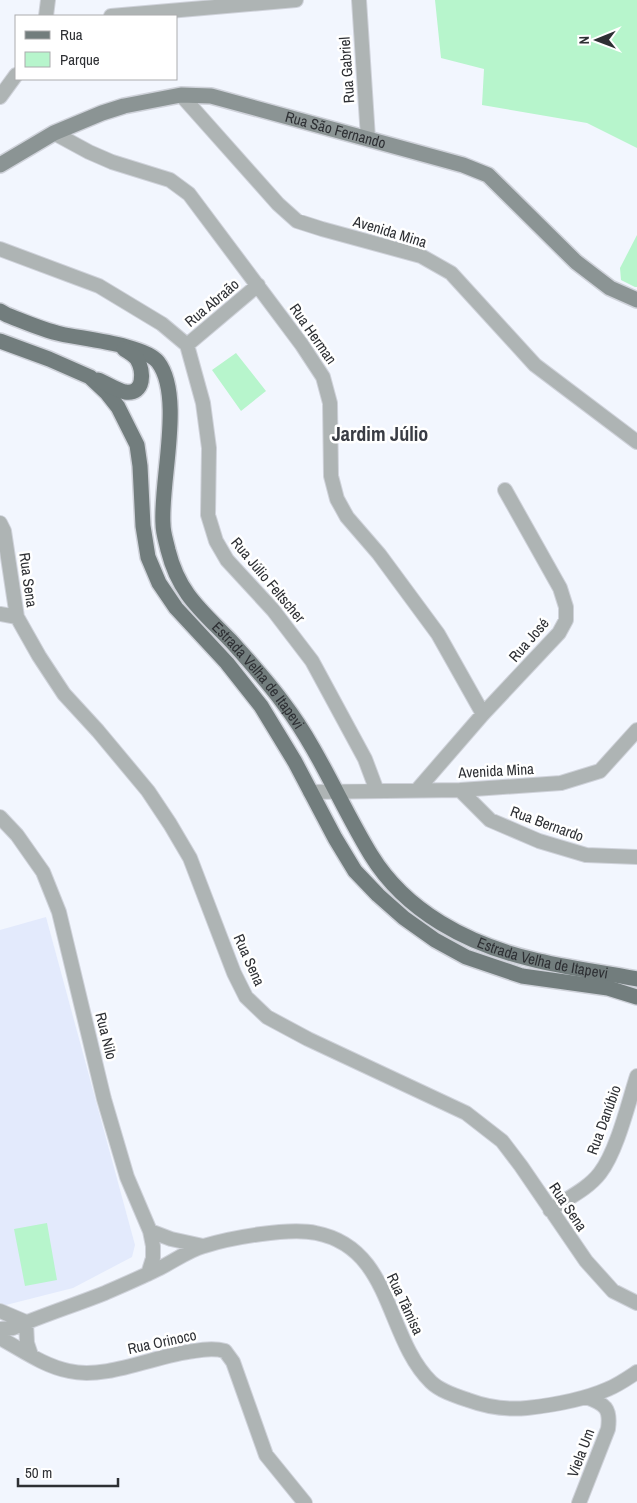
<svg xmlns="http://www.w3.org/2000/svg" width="637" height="1503" font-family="'Archivo Narrow',sans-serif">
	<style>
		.built { fill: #e3eafc }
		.green { fill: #b7f5cc }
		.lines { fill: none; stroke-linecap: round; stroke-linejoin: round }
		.minor-casing { stroke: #cfd2da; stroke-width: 16 }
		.secondary-casing { stroke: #cfd2da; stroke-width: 18 }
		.primary-casing { stroke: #cfd2da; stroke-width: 18 }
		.minor { stroke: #aeb4b4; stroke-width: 14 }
		.secondary { stroke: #8b9494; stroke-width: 15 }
		.primary { stroke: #727d7d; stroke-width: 15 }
		.labels { text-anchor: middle; stroke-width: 5; stroke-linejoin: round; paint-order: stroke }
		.street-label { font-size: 15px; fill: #2e3034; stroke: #fff }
		.district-label { font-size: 20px; font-weight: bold; fill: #393c44; stroke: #fff }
	</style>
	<rect width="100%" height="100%" fill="#f2f6fe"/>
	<path class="built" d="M 46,917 L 135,1245 L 132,1257 L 73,1288 L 2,1306 L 0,1305 L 0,930 Z"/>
	<path class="green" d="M 435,0 L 637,0 L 637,148 L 587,123 L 482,105 L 484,69 L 441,58 Z
		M 637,235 L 637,287 L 635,287 L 621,280 L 620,268 Z
		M 236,353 L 266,391 L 241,411 L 212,370 Z
		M 47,1223 L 57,1280 L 25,1286 L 14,1229 Z"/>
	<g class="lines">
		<defs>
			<path id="minor" d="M 359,0 L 368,138
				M 46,16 L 48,0
				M 111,16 L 296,0
				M 181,95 L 278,204 L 297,221 L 322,229 L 421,256 L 451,273 L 535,365 L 637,442
				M 0,97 L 16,75
				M 54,133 L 89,152 L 112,162 L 170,180 L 189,194 L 302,345 L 323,377 L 330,403 L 331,476 L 337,499 L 347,517 L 379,554 L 438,634 L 483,714
				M 0,249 L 99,286 L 162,324 L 187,345 L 203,403 L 209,448 L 208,515 L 216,541 L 227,560 L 273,610 L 312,661 L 365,759 L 377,791
				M 187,345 L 258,285
				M 0,523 L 4,531 L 17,617 L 39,656 L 64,694 L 98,731 L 148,791 L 170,824 L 190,858 L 234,973 L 246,997 L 267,1017 L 308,1039 L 466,1113 L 502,1141 L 521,1166 L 586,1261 L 613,1291 L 637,1303
				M 0,614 L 17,617
				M 418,789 L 483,714 L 559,633 L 566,620 L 566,607 L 560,588 L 505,490
				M 460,790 L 490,820 L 539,841 L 586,855 L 637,857
				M 310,792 L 460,790 L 561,783 L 600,771 L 637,730
				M 0,817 L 17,835 L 43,872 L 59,912 L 104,1099 L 127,1177 L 150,1231 L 153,1246 L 153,1258 L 148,1274
				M 550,1210 C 566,1199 588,1189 600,1173 C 617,1151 628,1104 637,1076
				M 150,1231 L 171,1239 L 203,1246
				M 0,1311 L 26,1322
				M 26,1322 L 27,1343 L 31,1355
				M 0,1329 L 13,1328 C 43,1315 75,1305 105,1293 C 123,1285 142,1277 160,1268 C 174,1261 189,1250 204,1246 C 230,1238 289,1227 316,1233 C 393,1248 385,1337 431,1382 C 440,1391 456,1396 468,1400 C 487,1407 507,1410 527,1408 C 554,1405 583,1400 608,1389 C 618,1385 628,1378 637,1372
				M 0,1338 C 22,1350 44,1366 69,1371 C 106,1380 156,1355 194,1351 C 205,1349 215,1348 225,1351 L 233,1362 L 266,1455 L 305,1503
				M 579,1503 L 608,1429 C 611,1408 605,1404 586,1397"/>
			<g id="secondary">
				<path id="s1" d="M 0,165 L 54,133 L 102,113 L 124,106 L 181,95 L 211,96 L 463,165 L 488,175 L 576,262 L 610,288 L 637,300"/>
			</g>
			<g id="primary">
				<path id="s2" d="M 0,311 L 7,315 C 25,322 43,330 61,334 C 83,339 145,345 158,362 C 184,396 160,482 163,524 C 163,533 166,541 168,550 C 179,594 201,610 231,641 C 249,661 268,682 284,704 C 319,750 341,806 371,855 C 406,912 468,944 531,959 C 566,968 602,972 637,979"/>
				<path d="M 0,341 L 49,359 L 90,377 L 107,393 L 118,407 L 137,445 L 140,466 L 143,526 L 148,557 L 159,583 L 176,608 L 227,663 L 261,706 L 295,762 L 335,838 L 355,871 L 378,895 L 404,918 L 435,940 L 466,957 L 522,976 L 608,988 L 637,997"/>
				<path d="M 98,380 C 106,383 116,390 125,392 C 145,395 144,371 137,359 C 134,355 129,352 124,349"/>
			</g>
		</defs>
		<use href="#minor" class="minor-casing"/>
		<use href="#secondary" class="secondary-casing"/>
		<use href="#primary" class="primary-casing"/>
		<use href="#minor" class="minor"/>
		<use href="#secondary" class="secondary"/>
		<use href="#primary" class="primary"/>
	</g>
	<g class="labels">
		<g class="street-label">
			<text transform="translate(347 70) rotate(-94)" y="5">Rua Gabriel</text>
			<text dy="5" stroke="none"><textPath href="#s1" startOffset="355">Rua São Fernando</textPath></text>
			<text transform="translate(390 232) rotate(17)" y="5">Avenida Mina</text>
			<text transform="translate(212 303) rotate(-40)" y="5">Rua Abraão</text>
			<text transform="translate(313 334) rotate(55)" y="5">Rua Herman</text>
			<text transform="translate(28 580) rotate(82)" y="5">Rua Sena</text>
			<text transform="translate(268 580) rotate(50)" y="5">Rua Júlio Feltscher</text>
			<text transform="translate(529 640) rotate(-49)" y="5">Rua José</text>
			<text dy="5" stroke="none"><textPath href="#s2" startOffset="515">Estrada Velha de Itapevi</textPath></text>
			<text transform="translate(496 771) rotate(-3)" y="5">Avenida Mina</text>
			<text transform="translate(547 824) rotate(20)" y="5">Rua Bernardo</text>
			<text dy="5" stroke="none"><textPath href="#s2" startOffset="935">Estrada Velha de Itapevi</textPath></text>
			<text transform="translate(249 960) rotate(66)" y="5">Rua Sena</text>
			<text transform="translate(106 1036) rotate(76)" y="5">Rua Nilo</text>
			<text transform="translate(604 1120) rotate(-70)" y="5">Rua Danúbio</text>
			<text transform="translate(568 1207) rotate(56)" y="5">Rua Sena</text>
			<text transform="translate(405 1304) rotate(65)" y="5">Rua Tâmisa</text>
			<text transform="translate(162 1342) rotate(-12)" y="5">Rua Orinoco</text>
			<text transform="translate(581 1453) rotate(-69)" y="5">Viela Um</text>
		</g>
		<g class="district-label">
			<text x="380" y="441">Jardim Júlio</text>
		</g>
	</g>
	<rect x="15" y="15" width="162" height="65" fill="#ffffff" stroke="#abacae"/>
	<rect x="25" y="31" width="25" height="8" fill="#727d7d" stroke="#abacae"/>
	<text x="60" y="40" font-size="15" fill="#2e3034">Rua</text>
	<rect x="25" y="52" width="25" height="15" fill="#b7f5cc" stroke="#abacae"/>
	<text x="60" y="65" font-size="15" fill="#2e3034">Parque</text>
	<g transform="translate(597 40) rotate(269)" stroke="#ffffff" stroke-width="4" paint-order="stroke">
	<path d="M0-4L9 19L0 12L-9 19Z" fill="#2e3034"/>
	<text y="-8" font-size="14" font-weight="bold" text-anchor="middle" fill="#2e3034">N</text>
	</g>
	<path d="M18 1478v8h100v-8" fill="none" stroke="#2e3034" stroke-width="2.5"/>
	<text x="25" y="1478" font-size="15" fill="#2e3034" stroke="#ffffff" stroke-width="4" paint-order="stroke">50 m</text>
</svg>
